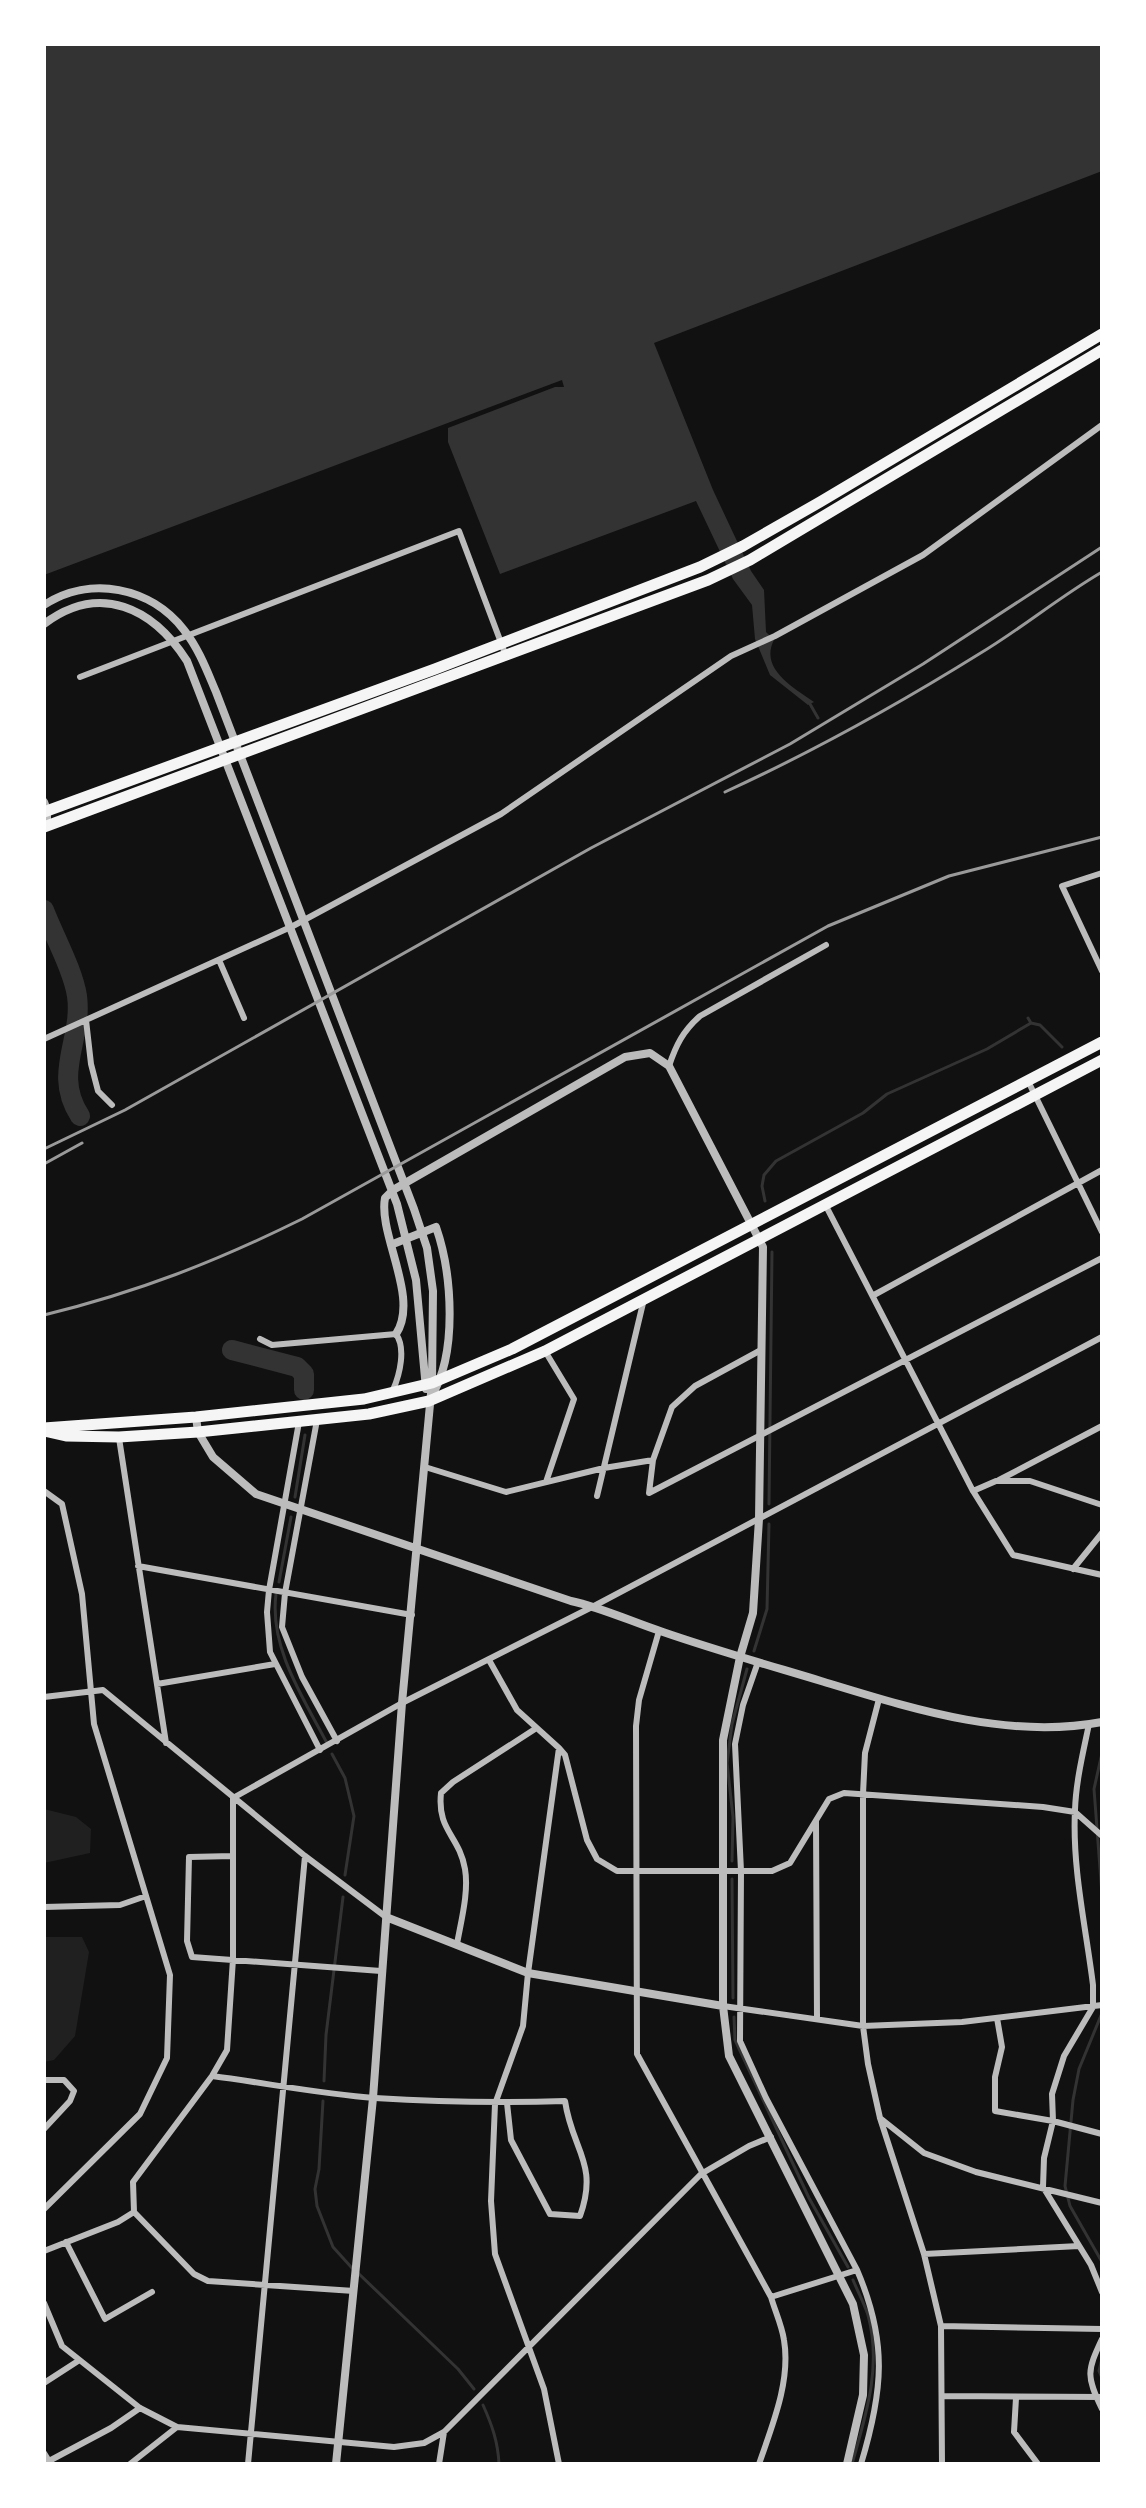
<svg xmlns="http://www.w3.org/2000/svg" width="1146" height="2508" font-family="Cabin,sans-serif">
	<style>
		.green { fill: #202020 }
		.water { fill: #333 }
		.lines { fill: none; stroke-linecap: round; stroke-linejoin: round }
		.stream { stroke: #333; stroke-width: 3 }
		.river { stroke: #333; stroke-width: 20 }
		.minor { stroke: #bcbcbc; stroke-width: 6 }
		.tertiary { stroke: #bcbcbc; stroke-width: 8 }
		.trunk { stroke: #f5f5f5; stroke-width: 11 }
		.rail { stroke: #9a9a9a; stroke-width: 3 }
	</style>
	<rect width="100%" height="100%" fill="#111"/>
	<path class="green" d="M 44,1809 L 76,1817 L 91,1829 L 90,1853 L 44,1863 Z
		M 44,1937 L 82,1937 L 89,1952 L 75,2036 L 54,2060 L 44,2062 Z"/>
	<path class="water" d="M 44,44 L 1102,44 L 1102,171 L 654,343 L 713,490 L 751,571 L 764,590 L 766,632 L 774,640 C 759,669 794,688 814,702 L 808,705 L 770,675 L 755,639 L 752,605 L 733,579 L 696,501 L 500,574 L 448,442 L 448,428 L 555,387 L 564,387 L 562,380 L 44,575 Z
		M 44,894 L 74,977 L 74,984 L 68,980 L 44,922 Z"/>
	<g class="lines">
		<path class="stream" d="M 810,704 L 818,718
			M 1028,1018 L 1031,1023 L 1040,1025 L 1062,1047
			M 765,1201 L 762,1186 L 764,1175 L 776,1161 L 863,1113 L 887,1094 L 987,1049 L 1031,1023
			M 295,1497 L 305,1435
			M 769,1504 L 772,1252
			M 279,1582 L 291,1517
			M 276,1594 C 269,1648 304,1699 328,1745
			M 754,1651 L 767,1609 L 769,1524
			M 1102,1717 L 1102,1718
			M 1102,1753 L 1094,1789 L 1102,1895
			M 332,1754 L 345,1778 L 354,1816 L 345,1875
			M 732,1861 L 733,1817 L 727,1763 L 732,1724 L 747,1669
			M 732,1879 L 733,1998
			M 1102,2013 L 1079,2069 L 1073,2100 L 1065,2186 L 1070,2206 L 1102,2262
			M 734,2017 L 735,2040 L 809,2198 L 848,2267
			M 324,2081 L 326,2035 L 343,1897
			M 323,2101 L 319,2169 L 315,2189 L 317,2206 L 333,2247 L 352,2268
			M 358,2273 L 458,2369 L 474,2389
			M 1102,2358 L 1099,2371 L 1102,2378
			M 483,2405 C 492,2425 498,2442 499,2464
			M 852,2464 C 866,2415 882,2366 868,2315 C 864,2303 858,2292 853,2280"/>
		<path class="river" d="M 44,910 C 54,936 73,970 77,996 C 83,1040 52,1073 80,1116
			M 232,1350 L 297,1367 L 304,1374 L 304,1390"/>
		<path class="minor" d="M 80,677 L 459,531 L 506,656
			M 1102,873 L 1062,886 L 1102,971
			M 219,960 L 244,1018
			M 86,1020 L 91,1064 L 98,1091 L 112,1105
			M 44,1039 L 293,926 L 501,814 L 731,656 L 775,636 L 923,555 L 1102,425
			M 669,1066 C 676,1045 683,1031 700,1016 L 826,945
			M 1028,1081 L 1102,1232
			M 825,1204 L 973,1491 L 996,1481 L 1030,1481 L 1102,1505
			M 874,1295 L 1102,1170
			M 260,1339 L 272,1345 L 396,1334 C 406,1348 400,1374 393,1390
			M 545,1351 L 574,1399 L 546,1482
			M 317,1420 L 285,1593 L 282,1627 L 302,1677 L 337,1741
			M 299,1422 L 269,1590 L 267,1612 L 270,1652 L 320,1750
			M 119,1438 L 166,1743
			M 653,1460 L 649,1493 L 1102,1258
			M 425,1467 L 506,1492 L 604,1468 L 653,1460 L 672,1407 L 695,1386 L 761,1350
			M 999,1480 L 1102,1426
			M 44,1491 L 62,1504 L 82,1594 L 94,1724 L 170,1975 L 167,2058 L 140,2114 L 44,2209
			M 973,1491 L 1013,1555 L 1102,1575
			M 597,1496 L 644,1299
			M 138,1566 L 412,1615
			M 1073,1569 L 1102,1533
			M 659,1631 L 639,1700 L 636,1726 L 637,2054 L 771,2297 C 775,2311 782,2326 784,2340 C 791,2381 772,2426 759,2464
			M 489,1660 L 517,1710 L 559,1748 L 528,1973 L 523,2026 L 495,2104 L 491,2201 L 495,2254 L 544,2389 L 559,2464
			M 758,1662 L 743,1705 L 735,1744 L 741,1871 L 740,2041 L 766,2098 L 857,2270
			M 157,1684 L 275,1664
			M 44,1697 L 103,1690 L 305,1856 L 386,1917
			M 879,1699 L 865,1753 L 863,1794 L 863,2026 L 868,2064 L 880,2118 L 924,2254 L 941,2326 L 942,2464
			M 1089,1724 C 1083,1753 1076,1781 1075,1810 C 1072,1868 1086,1928 1093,1985 L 1093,2007 L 1064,2056 L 1052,2094 L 1053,2121 L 1044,2158 L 1043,2187 L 1091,2265 L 1102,2292
			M 559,1748 L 565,1755 L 587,1840 L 597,1859 L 617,1871 L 772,1871 L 790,1863 L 829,1799 L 844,1793 L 1043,1807 L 1075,1812 L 1101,1835 L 1102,1833
			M 233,1798 L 402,1703 L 594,1606 L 1102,1337
			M 233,1798 L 233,1959 L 227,2050 L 212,2076 L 133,2182 L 134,2212 L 194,2274 L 208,2281 L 354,2291
			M 816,1821 L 817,2019
			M 233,1856 L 189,1857 L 187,1941 L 192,1957 L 381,1971
			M 44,1907 L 120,1905 L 146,1896
			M 457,1944 C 461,1921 469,1892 465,1869 C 459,1835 437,1831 441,1793 L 453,1782 L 535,1729
			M 723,2006 L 863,2026 L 962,2022 L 1102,2005
			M 997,2018 L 1002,2047 L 995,2077 L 995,2111 L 1053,2121 L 1102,2134
			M 212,2076 C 266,2083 321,2094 375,2098 C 439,2102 501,2103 565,2101 C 572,2150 599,2163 580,2216 L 550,2214 L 511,2140 L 507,2103
			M 44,2080 L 64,2080 L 74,2091 L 70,2101 L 44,2129
			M 880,2118 L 924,2153 L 976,2172 L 1102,2203
			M 66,2242 L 105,2319 L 152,2292
			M 44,2251 L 118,2222 L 134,2212
			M 924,2254 L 1079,2246
			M 771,2297 L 857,2270 C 888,2342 883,2391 861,2464
			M 44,2303 L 62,2346 L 140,2408 L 177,2427 L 394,2447 L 424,2443 L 444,2432 L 701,2174 L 749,2146 L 771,2137
			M 941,2326 L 1102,2329
			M 1102,2339 C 1087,2371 1086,2376 1102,2409
			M 44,2383 L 78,2361
			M 944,2396 L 1102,2397
			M 1016,2398 L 1014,2432 L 1038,2464
			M 44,2453 L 49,2461 L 111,2428 L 140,2408
			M 130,2464 L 177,2427
			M 248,2464 L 305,1856
			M 439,2464 L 444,2432"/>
		<path class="tertiary" d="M 44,605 C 90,575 151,587 184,630 C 199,649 207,671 216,692 L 414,1209 L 427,1248 L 433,1291 L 432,1383 L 402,1703 L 373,2098 L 336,2464
			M 44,624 C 100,582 153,608 187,661 L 397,1204 L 416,1280 L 426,1389
			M 44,802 L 47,810 L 47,826 L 45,824
			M 393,1244 L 436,1227 C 452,1273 458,1354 431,1397
			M 396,1334 C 420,1298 378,1235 385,1198 L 393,1190 L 625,1057 L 650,1053 L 669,1066 L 763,1247 L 759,1519 L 753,1613 L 740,1657 L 723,1740 L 723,2006 L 729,2056 L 853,2304 L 864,2355 L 863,2395 L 847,2464
			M 196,1417 L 198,1432 L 213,1457 L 256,1494 L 571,1601 C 603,1608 632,1622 663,1632 C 715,1650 768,1665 821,1681 C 910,1708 1007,1740 1102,1722
			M 386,1917 L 528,1973 L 723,2006"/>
		<path class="trunk" d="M 44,812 L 435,669 L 700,567 L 743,546 L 820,502 L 1102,334
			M 44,827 L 708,580 L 750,560 L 1102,350
			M 44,1428 L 196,1417 L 364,1399 L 432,1383 L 512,1349 L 1102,1042
			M 44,1431 L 66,1436 L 119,1437 L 198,1432 L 369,1414 L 429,1401 L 545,1351 L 1102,1060"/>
		<path class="rail" d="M 725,792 C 812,752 897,705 979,654 C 1021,629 1059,597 1102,572
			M 44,1149 L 125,1110 L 591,848 L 790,744 L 923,664 L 1102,547
			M 44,1164 L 82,1143
			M 44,1315 C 138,1292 215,1262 302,1219 L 828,926 L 949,876 L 1102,837"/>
	</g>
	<rect width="1146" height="2508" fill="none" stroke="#ffffff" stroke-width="92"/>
</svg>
